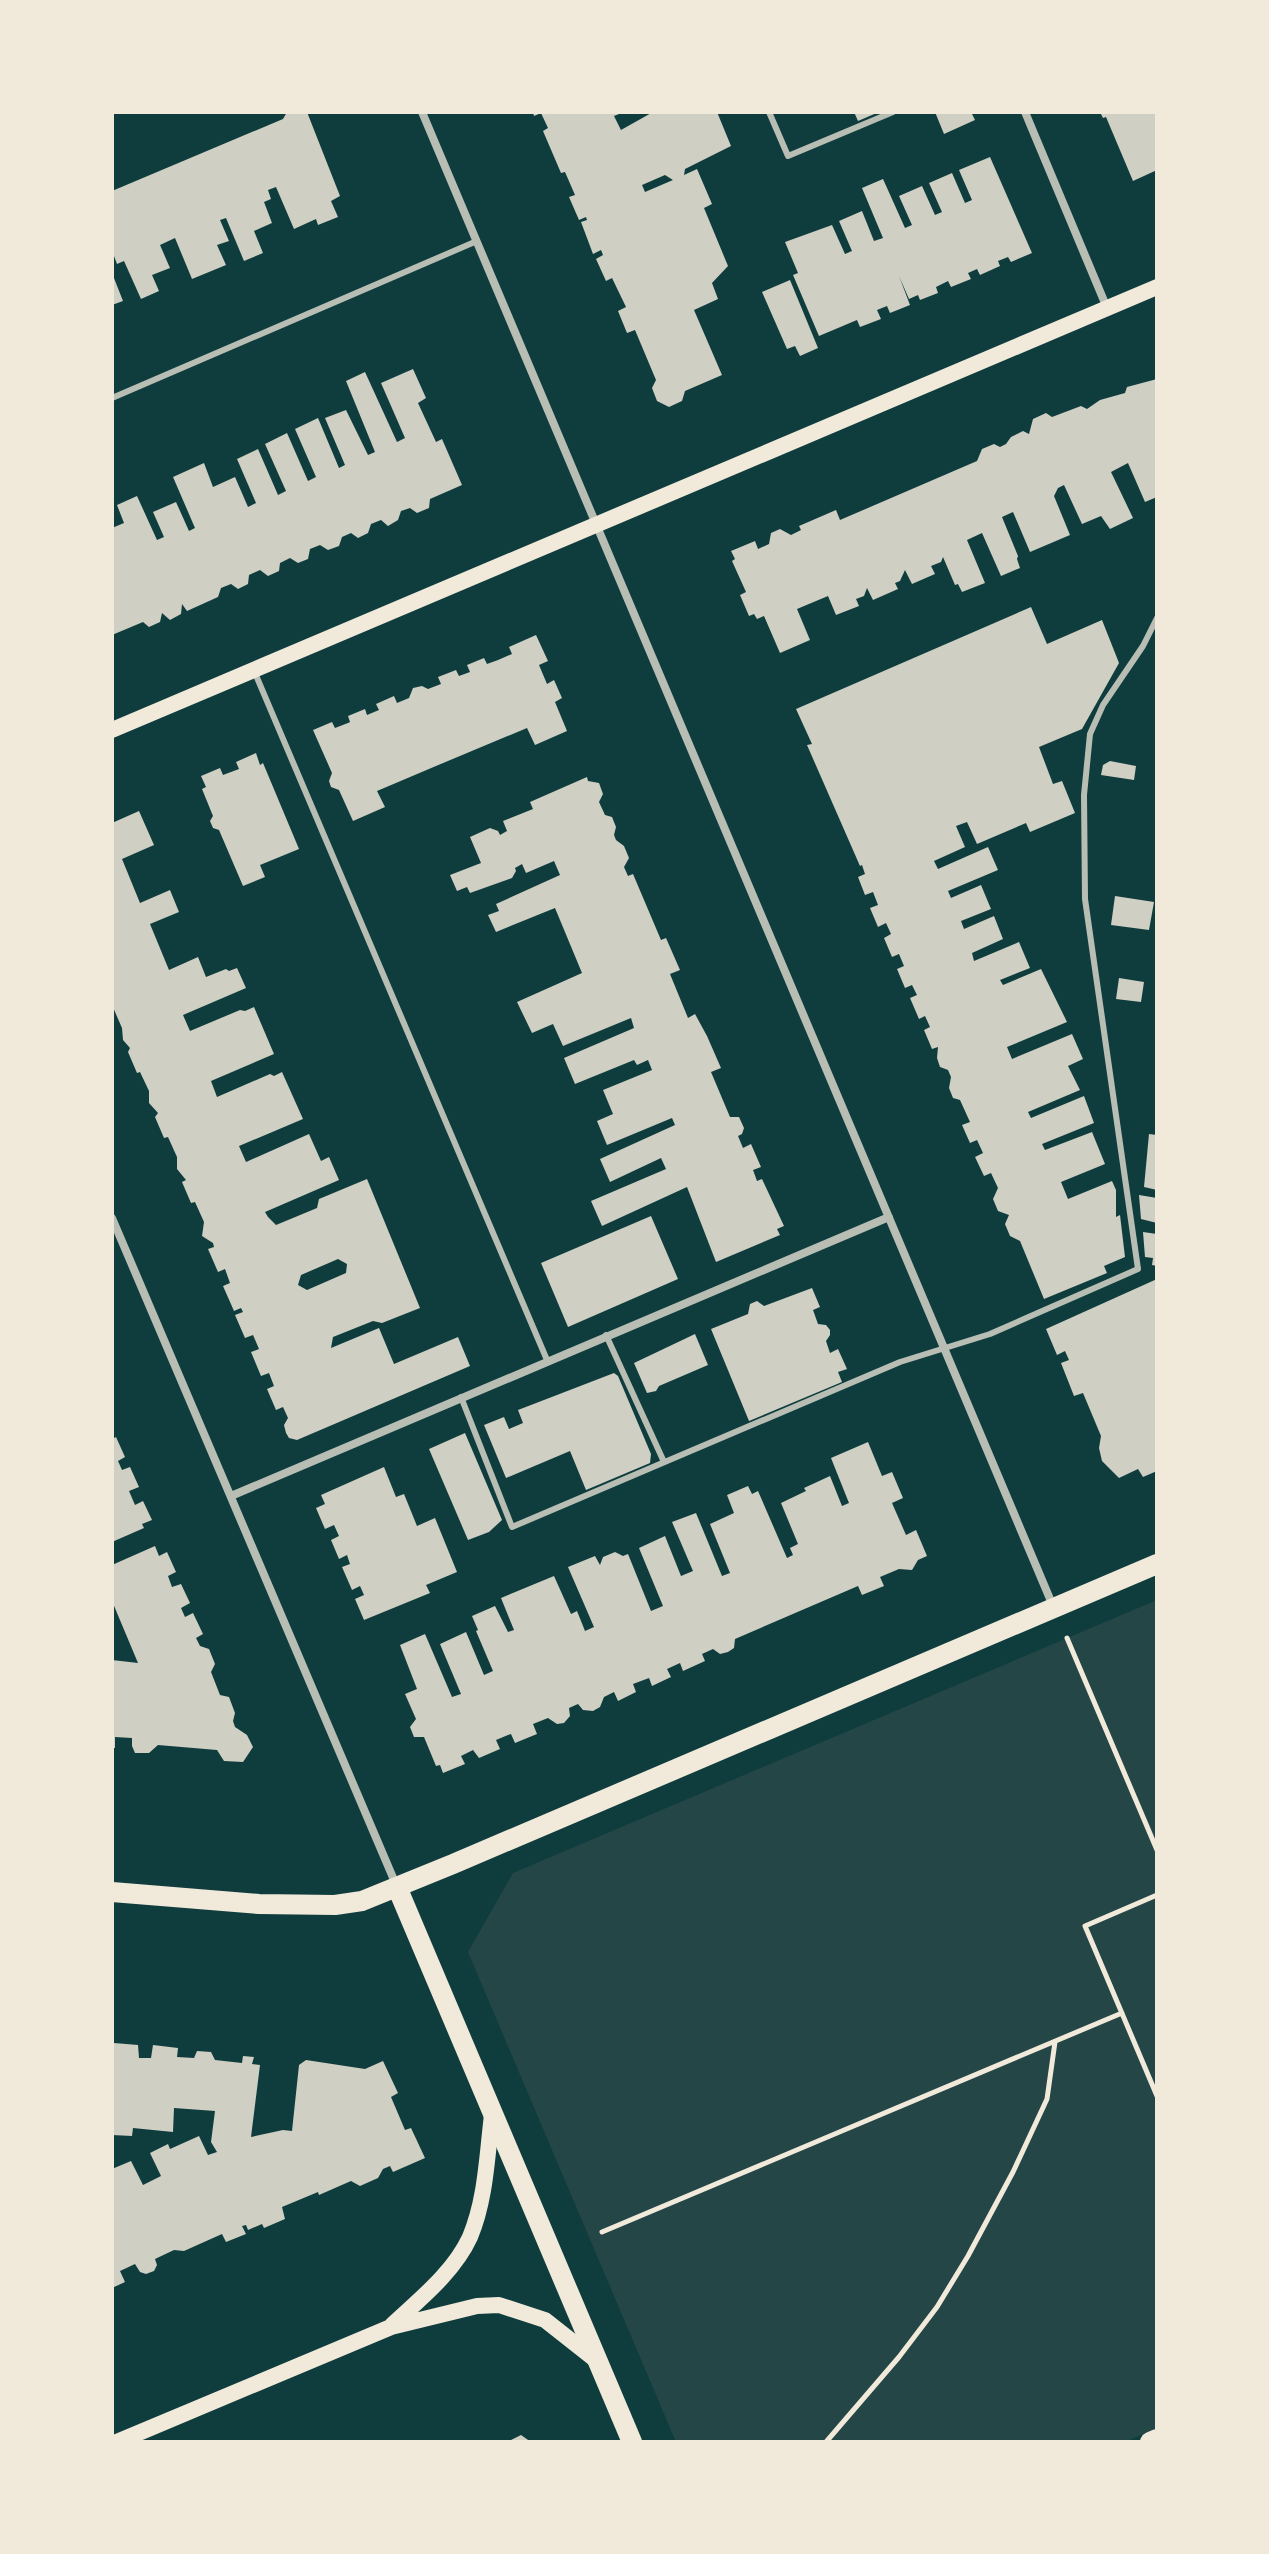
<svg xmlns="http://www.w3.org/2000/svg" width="1269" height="2554" font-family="'IBM Plex Sans',sans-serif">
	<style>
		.green { fill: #244646 }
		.building { fill: #cfcfc3; fill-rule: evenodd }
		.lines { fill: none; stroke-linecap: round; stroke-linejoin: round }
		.path { stroke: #f1e9da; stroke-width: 5 }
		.service { stroke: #b8beb3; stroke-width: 6 }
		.minor { stroke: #b8beb3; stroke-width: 8 }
		.secondary { stroke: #f1e9da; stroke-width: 16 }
		.primary { stroke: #f1e9da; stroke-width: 20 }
	</style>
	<rect width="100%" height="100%" fill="#0f3d3e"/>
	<path class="green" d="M 1157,1600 L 1157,2428 L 1125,2442 L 676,2442 L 468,1952 L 513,1873 Z"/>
	<path class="building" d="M 287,112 L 307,112 L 340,196 L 331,201 L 338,217 L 318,225 L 316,219 L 294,229 L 276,187 L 268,190 L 271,199 L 264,202 L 272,223 L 254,231 L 263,253 L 244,261 L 226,218 L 220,220 L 229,241 L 217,245 L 226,265 L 192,279 L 175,238 L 160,245 L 170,268 L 152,275 L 159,291 L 141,299 L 124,261 L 117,264 L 114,256 L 112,257 L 112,191 L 283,119 Z
		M 533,112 L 624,112 L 614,116 L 621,130 L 653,112 L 717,112 L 731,146 L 685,169 L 684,175 L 697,169 L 712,204 L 704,208 L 728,266 L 712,283 L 718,299 L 694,310 L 722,375 L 685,391 L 682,401 L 669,407 L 657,401 L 652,388 L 656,380 L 635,330 L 627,333 L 618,311 L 626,307 L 612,278 L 606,281 L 596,259 L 603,255 L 601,250 L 593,254 L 581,222 L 587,220 L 586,217 L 579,220 L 569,197 L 575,195 L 565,172 L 561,173 L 543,131 L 548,128 L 541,113 L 534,116 ZM 665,175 L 673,180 L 645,192 L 642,185 Z
		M 854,112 L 879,112 L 858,121 Z
		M 935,112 L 971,112 L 975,120 L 944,134 Z
		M 1100,112 L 1157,112 L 1157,170 L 1133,181 L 1106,117 L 1103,118 Z
		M 990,157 L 1032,253 L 1011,262 L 1008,257 L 998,261 L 1000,266 L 980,275 L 977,269 L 968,273 L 971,279 L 951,287 L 948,281 L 936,287 L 938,293 L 920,300 L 918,295 L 909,299 L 899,276 L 910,305 L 890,313 L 887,306 L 877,310 L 881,319 L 860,327 L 857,320 L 819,336 L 793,275 L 798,273 L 785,242 L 832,225 L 845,254 L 852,251 L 839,221 L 862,211 L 874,241 L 883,238 L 862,188 L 883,179 L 905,228 L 912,225 L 899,196 L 922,186 L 935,215 L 942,212 L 929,183 L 952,173 L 965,203 L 972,200 L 959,170 Z
		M 112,273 L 123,301 L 112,305 Z
		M 790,280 L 818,348 L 800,356 L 795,346 L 787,349 L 762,292 Z
		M 413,369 L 426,398 L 418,403 L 436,442 L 442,439 L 462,485 L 430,499 L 429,508 L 417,513 L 410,508 L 401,511 L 398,520 L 388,526 L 381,520 L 371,524 L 368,533 L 358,538 L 351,533 L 342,537 L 339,546 L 328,550 L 320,545 L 310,549 L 308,559 L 298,563 L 290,558 L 280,563 L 279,571 L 268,576 L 260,570 L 249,575 L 248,584 L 238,589 L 231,584 L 221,588 L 218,597 L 187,611 L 182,604 L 181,614 L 170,620 L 162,613 L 160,622 L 149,627 L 143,622 L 112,635 L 112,528 L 124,523 L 117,505 L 137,496 L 157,540 L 164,537 L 153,512 L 176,502 L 189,531 L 195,528 L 173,477 L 204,463 L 213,487 L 235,477 L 248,507 L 256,503 L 237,459 L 258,449 L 278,495 L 286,491 L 265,444 L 287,433 L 308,481 L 316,477 L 295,429 L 318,418 L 339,468 L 345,465 L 325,418 L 346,410 L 368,455 L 375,452 L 346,381 L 365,372 L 397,442 L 405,438 L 381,383 Z
		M 1157,379 L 1157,497 L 1145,502 L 1128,463 L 1111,472 L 1133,518 L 1110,529 L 1101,516 L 1082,524 L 1064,485 L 1058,488 L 1054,496 L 1070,535 L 1030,552 L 1013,512 L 1002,517 L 1018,556 L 1017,559 L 1020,568 L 1001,576 L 982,533 L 967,540 L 985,583 L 962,592 L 958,584 L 955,585 L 943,557 L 941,562 L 931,566 L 935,574 L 912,584 L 905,570 L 900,581 L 895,583 L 898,589 L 873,600 L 867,588 L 864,596 L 856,599 L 859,606 L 836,615 L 828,596 L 797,609 L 810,640 L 780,653 L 764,616 L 757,619 L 754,614 L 749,616 L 740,595 L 746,592 L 732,561 L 735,559 L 731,551 L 755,541 L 758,549 L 769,544 L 771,533 L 780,529 L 791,535 L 801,530 L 799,526 L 836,510 L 840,520 L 977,461 L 982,449 L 994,444 L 1000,447 L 1006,444 L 1011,437 L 1023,431 L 1029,434 L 1033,419 L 1046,413 L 1052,417 L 1081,406 L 1087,409 L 1100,400 L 1125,393 L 1127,387 Z
		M 1031,607 L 1047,644 L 1102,620 L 1119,663 L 1082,729 L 1039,747 L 1053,784 L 1062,781 L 1075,813 L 1030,832 L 1026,823 L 977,844 L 967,822 L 956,826 L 965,847 L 934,861 L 938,869 L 988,847 L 998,870 L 948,891 L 951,898 L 981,885 L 991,909 L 961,921 L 964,929 L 994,916 L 1003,939 L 972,953 L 974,961 L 1019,942 L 1030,968 L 1000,980 L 1003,985 L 1041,969 L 1067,1022 L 1007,1047 L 1012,1059 L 1072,1034 L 1083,1059 L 1068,1066 L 1080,1090 L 1028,1112 L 1031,1118 L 1084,1096 L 1094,1123 L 1042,1144 L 1045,1150 L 1092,1132 L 1105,1164 L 1061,1182 L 1068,1199 L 1112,1181 L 1116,1190 L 1116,1217 L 1120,1215 L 1125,1257 L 1104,1266 L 1107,1273 L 1044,1299 L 1020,1241 L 1010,1236 L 1005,1224 L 1009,1215 L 998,1211 L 993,1199 L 998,1188 L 991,1173 L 984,1176 L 975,1157 L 983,1153 L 977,1140 L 970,1143 L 962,1125 L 970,1122 L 960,1100 L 953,1098 L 949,1088 L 951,1077 L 948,1070 L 940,1067 L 937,1058 L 938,1047 L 932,1049 L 924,1030 L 930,1027 L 925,1016 L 919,1019 L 910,998 L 917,995 L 912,985 L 905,988 L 897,969 L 904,966 L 899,954 L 892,957 L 884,938 L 891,934 L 886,923 L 878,927 L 870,908 L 878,905 L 873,892 L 865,895 L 858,877 L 865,874 L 862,865 L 860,866 L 807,745 L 812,744 L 796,709 Z
		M 536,635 L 548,661 L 539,665 L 547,684 L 554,680 L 562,698 L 555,702 L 567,731 L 535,745 L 527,728 L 436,766 L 377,791 L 385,807 L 353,821 L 339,790 L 331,787 L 329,781 L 332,773 L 313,730 L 332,722 L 335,728 L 348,723 L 350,722 L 348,716 L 365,709 L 367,715 L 379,710 L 376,704 L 394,696 L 397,703 L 409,698 L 413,688 L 422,686 L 428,689 L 441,684 L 438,677 L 456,670 L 459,676 L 470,672 L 467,665 L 484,658 L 487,664 L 498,660 L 512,654 L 509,647 Z
		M 256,753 L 260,765 L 263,763 L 299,849 L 260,865 L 265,877 L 243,886 L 219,830 L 213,828 L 210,821 L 213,816 L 202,789 L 206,787 L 201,776 L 220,768 L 223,775 L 239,769 L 236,762 Z
		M 1110,761 L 1136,766 L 1134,780 L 1101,775 L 1103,765 Z
		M 587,777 L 588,781 L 599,783 L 603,794 L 599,802 L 605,815 L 612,817 L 616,827 L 614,835 L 616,840 L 624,846 L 629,858 L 624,867 L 628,876 L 633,874 L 661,940 L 666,938 L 680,970 L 670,974 L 688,1018 L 695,1014 L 707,1036 L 721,1068 L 711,1072 L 730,1117 L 739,1117 L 744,1128 L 742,1134 L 738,1136 L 743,1148 L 751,1144 L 761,1167 L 753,1170 L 757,1181 L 762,1179 L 784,1226 L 777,1229 L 780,1235 L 716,1262 L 687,1187 L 602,1226 L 591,1201 L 666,1169 L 661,1158 L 610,1182 L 600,1159 L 675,1125 L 672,1118 L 607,1145 L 597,1121 L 613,1114 L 603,1090 L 652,1070 L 648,1060 L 637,1065 L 634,1060 L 575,1084 L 564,1058 L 634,1028 L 631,1018 L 563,1046 L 553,1024 L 532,1033 L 517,1002 L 582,973 L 555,908 L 496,932 L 488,915 L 499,911 L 496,904 L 560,875 L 554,861 L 526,873 L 522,864 L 515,868 L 516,871 L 512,878 L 470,893 L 467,887 L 457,891 L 450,875 L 481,863 L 470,837 L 490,828 L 498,831 L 500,835 L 507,831 L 503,821 L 533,809 L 530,802 Z
		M 139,811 L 154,845 L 122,859 L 140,903 L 170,890 L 179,912 L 150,924 L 169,970 L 198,957 L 206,977 L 226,969 L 229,971 L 237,968 L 246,988 L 183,1015 L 190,1031 L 240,1010 L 245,1011 L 254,1007 L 274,1054 L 211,1081 L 217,1097 L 270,1074 L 274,1076 L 282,1072 L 303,1119 L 239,1146 L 246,1162 L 309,1134 L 321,1161 L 329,1157 L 339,1180 L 265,1212 L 268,1217 L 276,1225 L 317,1208 L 319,1199 L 367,1179 L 420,1308 L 382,1323 L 373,1321 L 333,1337 L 331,1348 L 379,1328 L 394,1364 L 458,1337 L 470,1366 L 297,1440 L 289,1438 L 286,1433 L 284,1425 L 288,1418 L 283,1407 L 276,1410 L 267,1389 L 274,1386 L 269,1373 L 261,1376 L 251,1352 L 259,1349 L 253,1335 L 245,1338 L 235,1315 L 243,1312 L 241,1308 L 234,1311 L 223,1286 L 230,1283 L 225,1269 L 218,1272 L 208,1249 L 214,1247 L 213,1243 L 202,1236 L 204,1222 L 195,1202 L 191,1203 L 182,1182 L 186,1180 L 177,1169 L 177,1157 L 168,1137 L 164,1138 L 155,1117 L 158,1113 L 149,1103 L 149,1091 L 140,1072 L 137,1073 L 128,1052 L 130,1048 L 123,1040 L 122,1028 L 112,1005 L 112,823 ZM 338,1259 L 347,1264 L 346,1273 L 307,1290 L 298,1285 L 301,1275 Z
		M 1115,896 L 1154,902 L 1149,930 L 1111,925 Z
		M 1119,978 L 1144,982 L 1141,1002 L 1116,999 Z
		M 1149,1134 L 1157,1135 L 1157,1190 L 1144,1187 Z
		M 1139,1195 L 1157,1198 L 1157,1223 L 1141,1219 Z
		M 651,1216 L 678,1279 L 568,1327 L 541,1263 Z
		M 1143,1232 L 1157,1234 L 1157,1266 L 1152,1265 L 1153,1258 L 1145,1257 Z
		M 1157,1279 L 1157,1471 L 1143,1477 L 1138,1469 L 1119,1478 L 1102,1461 L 1099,1448 L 1101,1436 L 1083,1393 L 1074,1396 L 1061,1363 L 1069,1360 L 1065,1351 L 1057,1355 L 1046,1329 Z
		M 812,1288 L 820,1307 L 813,1310 L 818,1324 L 826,1325 L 830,1330 L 830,1335 L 826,1341 L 830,1353 L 838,1349 L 847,1369 L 838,1372 L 842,1382 L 749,1421 L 711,1329 L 748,1314 L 750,1304 L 757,1301 L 764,1306 Z
		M 695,1334 L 708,1365 L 659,1386 L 656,1391 L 647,1393 L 634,1363 Z
		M 614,1373 L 618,1376 L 651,1454 L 650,1463 L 586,1490 L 570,1451 L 506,1478 L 484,1425 L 504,1417 L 509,1429 L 523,1423 L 518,1410 Z
		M 465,1433 L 502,1520 L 489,1532 L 468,1540 L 429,1449 Z
		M 116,1437 L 125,1457 L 118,1461 L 122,1470 L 130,1467 L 139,1487 L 129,1491 L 135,1505 L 143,1501 L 152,1520 L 142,1524 L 144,1528 L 112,1542 L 112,1439 Z
		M 868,1442 L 882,1476 L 892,1472 L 903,1498 L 892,1503 L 906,1535 L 916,1530 L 927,1556 L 918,1560 L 912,1570 L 899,1569 L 880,1577 L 884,1586 L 862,1595 L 858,1586 L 735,1639 L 734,1648 L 728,1652 L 720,1654 L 713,1649 L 702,1654 L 705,1661 L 683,1671 L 680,1663 L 667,1669 L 671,1677 L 652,1686 L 649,1678 L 633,1684 L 636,1692 L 618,1701 L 614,1692 L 604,1697 L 600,1707 L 593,1711 L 583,1710 L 578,1704 L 569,1708 L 570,1716 L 564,1723 L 557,1724 L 548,1718 L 533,1724 L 537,1734 L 515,1743 L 511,1734 L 508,1735 L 496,1740 L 500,1749 L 479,1758 L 473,1750 L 461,1756 L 465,1764 L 443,1773 L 440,1765 L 436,1766 L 424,1737 L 414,1737 L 410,1727 L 416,1719 L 405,1694 L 417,1689 L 400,1645 L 425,1634 L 452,1697 L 461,1694 L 440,1644 L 466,1632 L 484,1675 L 493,1671 L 476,1631 L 478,1630 L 472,1616 L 495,1606 L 508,1632 L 514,1630 L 501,1598 L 554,1576 L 571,1614 L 577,1611 L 585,1631 L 594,1627 L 568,1567 L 595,1556 L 600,1565 L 603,1557 L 615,1552 L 623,1556 L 628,1554 L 651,1611 L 663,1606 L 639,1548 L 665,1536 L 681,1576 L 693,1571 L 672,1522 L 696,1513 L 722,1576 L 730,1573 L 710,1524 L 734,1513 L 727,1495 L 748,1486 L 752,1494 L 758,1491 L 787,1558 L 793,1555 L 790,1548 L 798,1544 L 781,1503 L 806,1491 L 804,1488 L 830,1476 L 842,1506 L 849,1503 L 831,1458 Z
		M 384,1467 L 396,1497 L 404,1494 L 417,1526 L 435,1518 L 457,1572 L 426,1585 L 430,1593 L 364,1620 L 355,1599 L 364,1595 L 360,1586 L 352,1590 L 342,1567 L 350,1564 L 347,1555 L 339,1559 L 331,1540 L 339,1536 L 334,1525 L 325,1529 L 316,1508 L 325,1504 L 321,1495 Z
		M 155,1546 L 159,1556 L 167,1552 L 176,1572 L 168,1576 L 172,1587 L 181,1584 L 190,1603 L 181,1608 L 185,1617 L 193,1613 L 203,1634 L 196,1638 L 200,1646 L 209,1649 L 215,1664 L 211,1672 L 220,1695 L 229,1697 L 235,1713 L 233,1721 L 235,1727 L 247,1735 L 253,1747 L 243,1762 L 224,1761 L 217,1750 L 158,1745 L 149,1753 L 135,1753 L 132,1746 L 132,1738 L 115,1737 L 115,1748 L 112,1748 L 112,1660 L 138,1663 L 112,1601 L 112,1565 Z
		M 114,2043 L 138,2045 L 139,2058 L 151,2058 L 153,2045 L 178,2048 L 177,2057 L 194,2058 L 197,2051 L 211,2052 L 215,2060 L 242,2063 L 243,2056 L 254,2057 L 252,2064 L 260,2065 L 251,2137 L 283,2130 L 292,2131 L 299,2065 L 306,2060 L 365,2069 L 383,2061 L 398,2093 L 391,2097 L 405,2130 L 411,2128 L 425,2158 L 393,2172 L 390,2166 L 383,2169 L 378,2178 L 360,2186 L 351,2181 L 319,2195 L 318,2192 L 282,2207 L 285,2219 L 264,2228 L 262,2224 L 248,2230 L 246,2225 L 242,2226 L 246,2234 L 226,2242 L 222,2234 L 184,2251 L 174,2250 L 155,2259 L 157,2265 L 154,2271 L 146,2274 L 140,2272 L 135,2264 L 120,2271 L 125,2282 L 112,2288 L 112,2169 L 131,2161 L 143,2185 L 161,2176 L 150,2153 L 168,2144 L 170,2149 L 199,2136 L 208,2155 L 217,2152 L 211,2142 L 215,2111 L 174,2108 L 173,2132 L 133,2128 L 132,2136 L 112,2135 Z
		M 521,2435 L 531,2442 L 507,2442 Z"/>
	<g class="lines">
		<path class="path" d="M 1067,1638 L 1157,1850
			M 1157,1895 L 1085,1926 L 1157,2096
			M 602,2232 L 1122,2013
			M 826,2442 L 899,2357 L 937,2307 L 968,2256 L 1013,2172 L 1047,2099 L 1055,2042"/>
		<path class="service" d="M 769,112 L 788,156 L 893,112
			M 112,398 L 477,241
			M 255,673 L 547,1360
			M 606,1335 L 664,1462
			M 461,1397 L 512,1527 L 900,1362 L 990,1334 L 1138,1269 L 1085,899 L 1084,795 L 1090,734 L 1103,705 L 1143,646 L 1157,618"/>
		<path class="minor" d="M 422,112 L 1053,1606
			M 1025,112 L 1107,308
			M 112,1218 L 397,1887
			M 231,1496 L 889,1217"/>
		<path class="secondary" d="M 112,730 L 1157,287
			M 392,2325 C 420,2299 454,2272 470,2237 C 486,2199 487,2155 492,2115
			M 117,2442 L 391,2327 L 477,2306 L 499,2305 L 545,2320 L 597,2361"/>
		<path class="primary" d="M 397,1887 L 632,2442
			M 112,1892 L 259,1904 L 335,1905 L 362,1901 L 453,1864 L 1157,1564
			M 1150,2442 L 1157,2439"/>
	</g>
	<rect width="1269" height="2554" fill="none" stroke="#f1e9da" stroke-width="228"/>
</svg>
